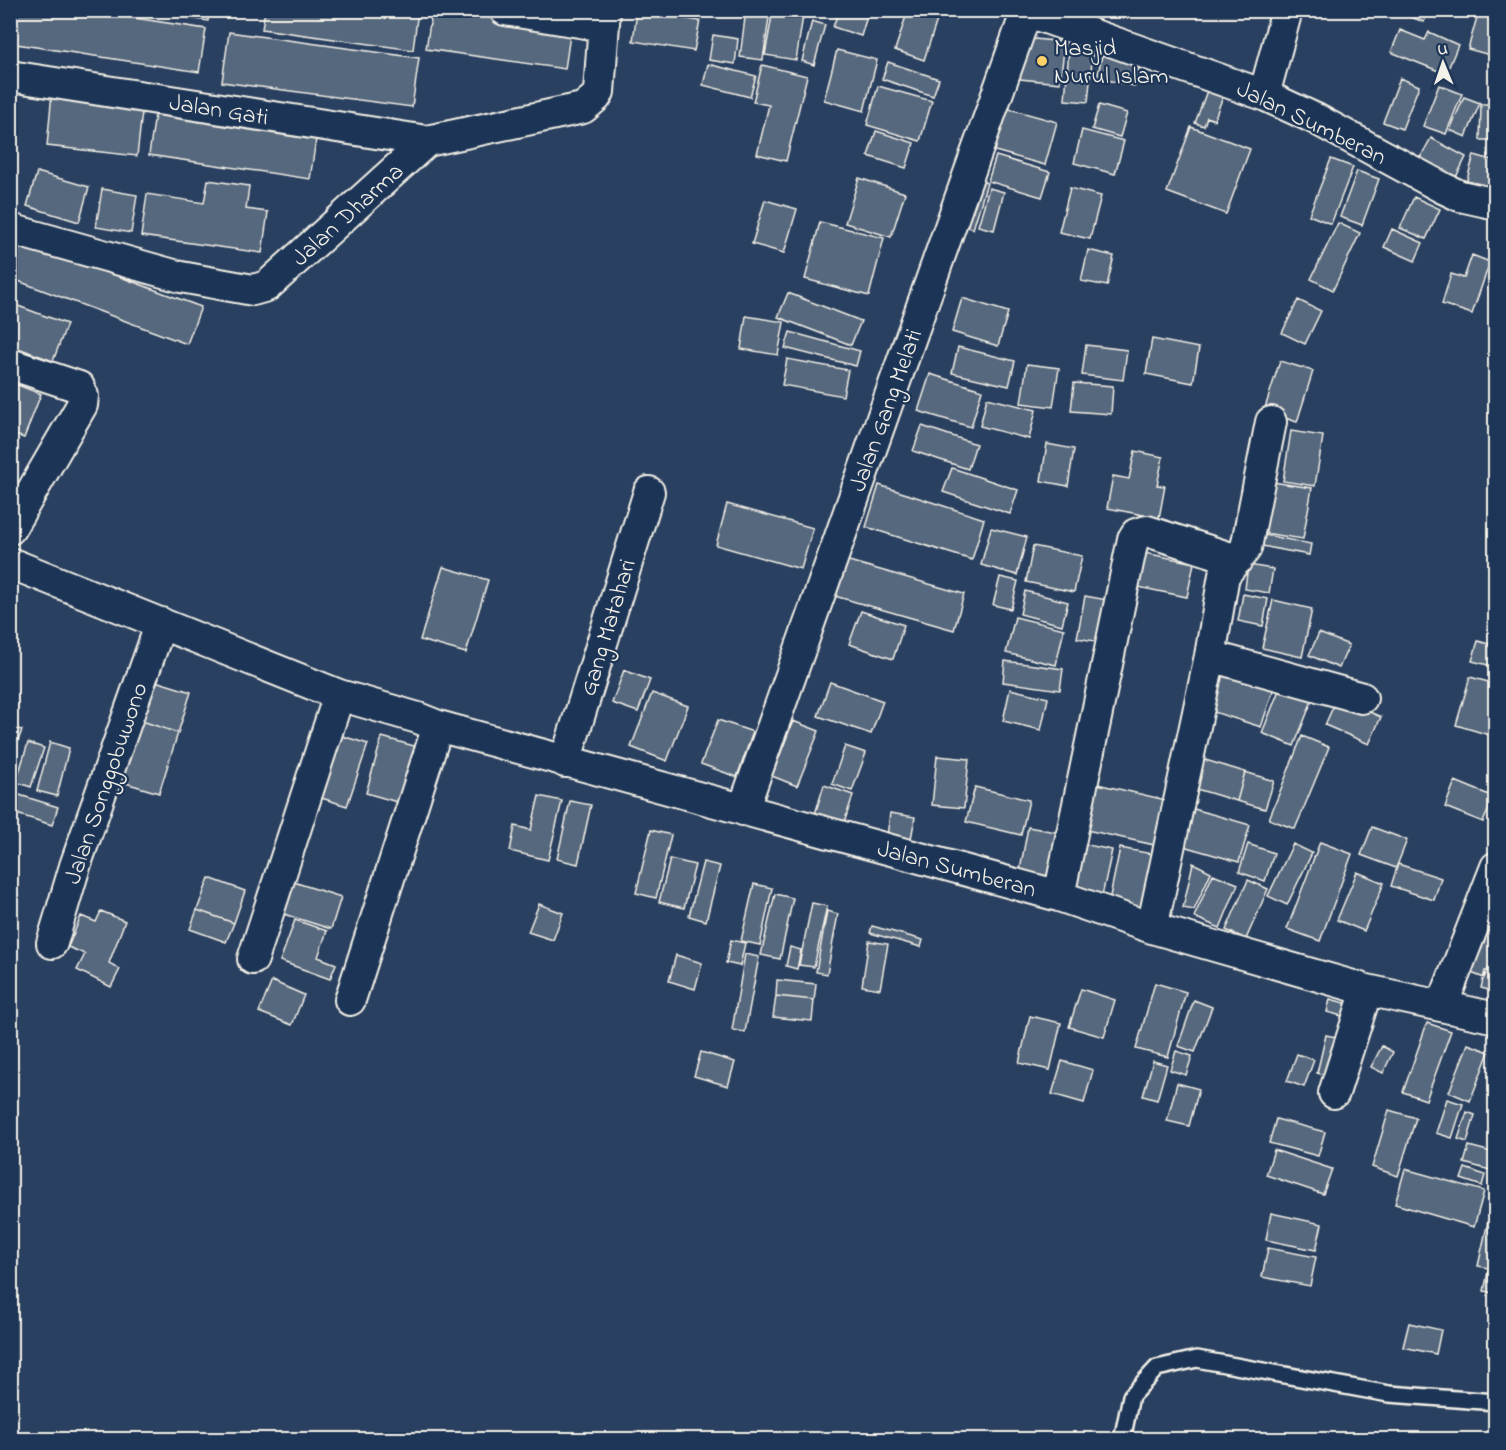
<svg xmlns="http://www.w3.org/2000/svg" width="1506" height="1450" font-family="'Indie Flower',sans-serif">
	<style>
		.building { fill: #56677d; stroke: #f4f1e8; stroke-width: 1.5 }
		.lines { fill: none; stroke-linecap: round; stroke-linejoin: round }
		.lane-casing { stroke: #f4f1e8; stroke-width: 20 }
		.street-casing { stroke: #f4f1e8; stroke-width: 34 }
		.lane { stroke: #1d3557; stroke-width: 15 }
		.street { stroke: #1d3557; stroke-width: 30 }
		.poi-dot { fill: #ffd166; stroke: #1d3557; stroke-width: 2 }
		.labels { text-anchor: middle; stroke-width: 4.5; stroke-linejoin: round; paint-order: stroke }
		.poi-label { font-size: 24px; fill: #f4f1e8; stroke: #1d3557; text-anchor: start }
		.street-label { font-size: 24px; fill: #f4f1e8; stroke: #1d3557 }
	</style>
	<rect width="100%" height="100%" fill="#2a4060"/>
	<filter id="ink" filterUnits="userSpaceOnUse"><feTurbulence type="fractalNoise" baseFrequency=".0167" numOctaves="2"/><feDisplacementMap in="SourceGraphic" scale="12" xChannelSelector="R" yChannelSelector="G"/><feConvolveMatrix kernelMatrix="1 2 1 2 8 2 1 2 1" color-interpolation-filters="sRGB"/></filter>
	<g filter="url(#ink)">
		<path class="building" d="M 10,10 L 83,10 L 206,29 L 199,72 L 10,43 Z
			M 141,10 L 210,10 L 208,21 Z
			M 265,10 L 418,10 L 413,50 L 262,29 Z
			M 432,10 L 453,10 L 571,28 L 565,69 L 426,49 Z
			M 746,10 L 770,10 L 763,60 L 740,57 Z
			M 773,10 L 804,10 L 796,60 L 765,55 Z
			M 839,10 L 869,10 L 861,36 L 833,27 Z
			M 908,10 L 919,10 L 938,17 L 924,60 L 895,50 Z
			M 1405,10 L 1429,10 L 1424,22 L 1403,14 Z
			M 1479,10 L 1496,10 L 1494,56 L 1468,49 Z
			M 637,11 L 700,21 L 694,51 L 633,41 Z
			M 812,21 L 825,25 L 814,65 L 802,61 Z
			M 1400,30 L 1425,40 L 1429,32 L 1458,45 L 1446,74 L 1391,52 Z
			M 229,32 L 419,58 L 412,107 L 222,82 Z
			M 713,35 L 738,39 L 735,64 L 709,60 Z
			M 1024,38 L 1065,42 L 1060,83 L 1020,79 Z
			M 1104,47 L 1142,55 L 1135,86 L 1097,78 Z
			M 1069,49 L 1093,51 L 1088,102 L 1065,100 Z
			M 837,50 L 877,60 L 864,111 L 824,100 Z
			M 888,62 L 939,79 L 933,96 L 882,79 Z
			M 708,64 L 756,76 L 750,97 L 703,85 Z
			M 762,65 L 807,76 L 786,161 L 757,154 L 769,105 L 753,102 Z
			M 1400,78 L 1419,86 L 1402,129 L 1383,122 Z
			M 1439,85 L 1462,94 L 1446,134 L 1423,126 Z
			M 878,86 L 932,101 L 920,141 L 867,125 Z
			M 1208,88 L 1224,94 L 1214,120 L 1207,117 L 1204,126 L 1195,123 Z
			M 52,93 L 143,103 L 137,156 L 47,146 Z
			M 1464,97 L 1480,103 L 1466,137 L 1450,130 Z
			M 157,101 L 318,126 L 310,179 L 149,155 Z
			M 1481,104 L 1496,104 L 1496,140 L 1480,140 Z
			M 1099,105 L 1127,113 L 1120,137 L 1092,129 Z
			M 1006,108 L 1057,122 L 1045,165 L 995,151 Z
			M 1191,127 L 1250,149 L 1226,214 L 1167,192 Z
			M 1082,130 L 1124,141 L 1115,174 L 1074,163 Z
			M 876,131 L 914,143 L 906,168 L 868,156 Z
			M 1431,138 L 1466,157 L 1455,179 L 1419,160 Z
			M 1474,155 L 1496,161 L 1496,184 L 1491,198 L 1464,190 Z
			M 996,156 L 1050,172 L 1042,197 L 988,181 Z
			M 1331,159 L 1353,167 L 1331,224 L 1309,215 Z
			M 1357,171 L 1379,179 L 1362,225 L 1340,217 Z
			M 37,172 L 89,187 L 79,222 L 27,206 Z
			M 859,178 L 905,193 L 891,237 L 845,223 Z
			M 973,178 L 987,183 L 973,229 L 958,223 Z
			M 208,180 L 249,186 L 246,209 L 268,212 L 262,253 L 141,236 L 147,194 L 204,203 Z
			M 989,188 L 1004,192 L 994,230 L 978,226 Z
			M 1070,188 L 1101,196 L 1090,239 L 1059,232 Z
			M 102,189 L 137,195 L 131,233 L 96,227 Z
			M 1414,197 L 1440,209 L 1426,239 L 1400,228 Z
			M 765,200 L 797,209 L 784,253 L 752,244 Z
			M 820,222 L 884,238 L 869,296 L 805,279 Z
			M 1338,223 L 1360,233 L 1333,290 L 1311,279 Z
			M 1392,229 L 1423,243 L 1415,261 L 1384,247 Z
			M 10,236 L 201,307 L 187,344 L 10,278 Z
			M 1088,250 L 1114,256 L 1107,286 L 1081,281 Z
			M 1472,255 L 1490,262 L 1472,314 L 1442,304 L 1451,274 L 1464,278 Z
			M 788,293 L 861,321 L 851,345 L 778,317 Z
			M 962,298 L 1008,312 L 998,346 L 952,332 Z
			M 1298,300 L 1321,311 L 1305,344 L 1282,333 Z
			M 10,303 L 67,324 L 53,361 L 10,345 Z
			M 746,316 L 784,322 L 778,355 L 741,349 Z
			M 790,332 L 860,351 L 856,366 L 785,348 Z
			M 1152,339 L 1199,348 L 1193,383 L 1146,374 Z
			M 1086,345 L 1127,350 L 1123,380 L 1082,375 Z
			M 958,347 L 1015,361 L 1009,386 L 952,373 Z
			M 787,359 L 848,370 L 843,396 L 782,385 Z
			M 1280,361 L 1313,371 L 1297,422 L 1264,411 Z
			M 1027,364 L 1059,368 L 1053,407 L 1021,403 Z
			M 930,374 L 982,390 L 971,427 L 918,411 Z
			M 10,382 L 41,394 L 24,438 L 10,433 Z
			M 1074,383 L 1113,386 L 1111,414 L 1071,411 Z
			M 987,398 L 1036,410 L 1029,439 L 980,426 Z
			M 922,426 L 976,444 L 968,469 L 913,451 Z
			M 1291,431 L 1323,436 L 1315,486 L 1283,481 Z
			M 1047,444 L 1074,449 L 1068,486 L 1041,481 Z
			M 1135,451 L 1163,457 L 1157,485 L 1165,486 L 1159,518 L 1107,508 L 1113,476 L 1129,479 Z
			M 952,468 L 1018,490 L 1010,514 L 943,492 Z
			M 1272,482 L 1312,488 L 1303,539 L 1264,533 Z
			M 879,485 L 984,519 L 972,560 L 866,527 Z
			M 727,504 L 813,528 L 801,569 L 716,545 Z
			M 991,528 L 1027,537 L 1017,575 L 981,565 Z
			M 1265,535 L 1311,544 L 1309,555 L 1262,546 Z
			M 1033,546 L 1082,556 L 1074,592 L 1026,582 Z
			M 1145,553 L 1194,563 L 1187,597 L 1138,587 Z
			M 842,559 L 964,594 L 954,630 L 831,595 Z
			M 1248,565 L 1273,569 L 1269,593 L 1245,589 Z
			M 443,567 L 488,580 L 466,653 L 420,640 Z
			M 1000,577 L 1018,581 L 1011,609 L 993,605 Z
			M 1025,591 L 1068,602 L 1062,625 L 1020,614 Z
			M 1243,594 L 1268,599 L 1263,626 L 1238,621 Z
			M 1085,596 L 1113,601 L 1106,643 L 1077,638 Z
			M 1273,600 L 1312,609 L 1302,657 L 1262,648 Z
			M 861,611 L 904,625 L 893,659 L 849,644 Z
			M 1015,617 L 1064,629 L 1056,665 L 1006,653 Z
			M 1319,633 L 1349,645 L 1339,668 L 1309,655 Z
			M 1478,641 L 1496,646 L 1496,667 L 1472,661 Z
			M 1005,661 L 1063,669 L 1060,690 L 1003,682 Z
			M 1223,665 L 1276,682 L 1261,727 L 1208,710 Z
			M 624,670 L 650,680 L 638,712 L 612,703 Z
			M 1470,677 L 1496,684 L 1496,737 L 1456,725 Z
			M 152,680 L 191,692 L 178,733 L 139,720 Z
			M 1283,680 L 1315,693 L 1294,746 L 1262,733 Z
			M 830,682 L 883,701 L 871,734 L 818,716 Z
			M 1010,689 L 1048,698 L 1041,730 L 1003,721 Z
			M 652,693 L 688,706 L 667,761 L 631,747 Z
			M 1337,698 L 1381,717 L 1369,744 L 1325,725 Z
			M 139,720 L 178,733 L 159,793 L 119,781 Z
			M 718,720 L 753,732 L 737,777 L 701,764 Z
			M 793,721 L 819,731 L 797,786 L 772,776 Z
			M 10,727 L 22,730 L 10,763 Z
			M 336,734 L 368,744 L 347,806 L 315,796 Z
			M 1302,736 L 1329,747 L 1295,829 L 1269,819 Z
			M 382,737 L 421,748 L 404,804 L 366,793 Z
			M 50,742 L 69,748 L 57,796 L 37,791 Z
			M 28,743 L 44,748 L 31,787 L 16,782 Z
			M 845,746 L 866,753 L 852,791 L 832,784 Z
			M 937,756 L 969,759 L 964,808 L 932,805 Z
			M 1202,759 L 1245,772 L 1237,801 L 1193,788 Z
			M 1245,772 L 1274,781 L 1265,809 L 1237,801 Z
			M 1455,781 L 1494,797 L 1483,822 L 1445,807 Z
			M 1093,783 L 1170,801 L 1159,846 L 1082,829 Z
			M 824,785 L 853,795 L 844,823 L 815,814 Z
			M 975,787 L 1029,800 L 1021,835 L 966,822 Z
			M 10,792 L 58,807 L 52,825 L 10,812 Z
			M 539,796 L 562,801 L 548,860 L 510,851 L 515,826 L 531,830 Z
			M 570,801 L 591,805 L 578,864 L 557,859 Z
			M 1187,807 L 1250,825 L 1239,862 L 1176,844 Z
			M 890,813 L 915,817 L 911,839 L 887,836 Z
			M 1028,827 L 1067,834 L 1057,888 L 1018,881 Z
			M 1372,827 L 1407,840 L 1396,868 L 1361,855 Z
			M 651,830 L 671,835 L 656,898 L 636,893 Z
			M 1320,842 L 1352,854 L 1320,941 L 1287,929 Z
			M 1078,843 L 1112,850 L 1102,896 L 1067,889 Z
			M 1248,844 L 1274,853 L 1265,881 L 1239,872 Z
			M 1293,844 L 1312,853 L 1287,905 L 1268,896 Z
			M 1120,848 L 1163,856 L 1150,915 L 1108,906 Z
			M 670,859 L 695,865 L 684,908 L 659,902 Z
			M 703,862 L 720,866 L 706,921 L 689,916 Z
			M 1193,863 L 1211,872 L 1194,910 L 1183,908 Z
			M 1398,864 L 1441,878 L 1434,900 L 1391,886 Z
			M 1357,872 L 1384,883 L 1364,931 L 1337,920 Z
			M 1213,874 L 1238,884 L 1220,928 L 1194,917 Z
			M 209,878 L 245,891 L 234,923 L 197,910 Z
			M 284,879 L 341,897 L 331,929 L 274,911 Z
			M 1248,880 L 1268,889 L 1246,939 L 1226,930 Z
			M 754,884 L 772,888 L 760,945 L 741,941 Z
			M 1496,888 L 1496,952 L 1484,978 L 1461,969 Z
			M 10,893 L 18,894 L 10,923 Z
			M 775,894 L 793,898 L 780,959 L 761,955 Z
			M 812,903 L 827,906 L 814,967 L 799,965 Z
			M 539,904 L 563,913 L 553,940 L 528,932 Z
			M 197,910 L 234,923 L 226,942 L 190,929 Z
			M 101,911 L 125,921 L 109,963 L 120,969 L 111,987 L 77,970 L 85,954 L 68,947 L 81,916 L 96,922 Z
			M 827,911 L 838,914 L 827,974 L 816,972 Z
			M 295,920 L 327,931 L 318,957 L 336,964 L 330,979 L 280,961 Z
			M 872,926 L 923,940 L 921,947 L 870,933 Z
			M 731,940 L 745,943 L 740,966 L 726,963 Z
			M 869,941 L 888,944 L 880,989 L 862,986 Z
			M 790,947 L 801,950 L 797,969 L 786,966 Z
			M 745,954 L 759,957 L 745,1032 L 732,1030 Z
			M 676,955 L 702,963 L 695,989 L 669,981 Z
			M 1485,971 L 1496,974 L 1496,992 L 1481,988 Z
			M 777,980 L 816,984 L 814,1000 L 776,996 Z
			M 272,981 L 304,995 L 292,1025 L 259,1012 Z
			M 1155,983 L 1186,992 L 1168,1057 L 1136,1049 Z
			M 1081,989 L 1115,1000 L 1104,1037 L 1069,1027 Z
			M 776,996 L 814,1000 L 812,1021 L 773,1017 Z
			M 1330,999 L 1356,1006 L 1353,1019 L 1327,1012 Z
			M 1194,1000 L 1212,1007 L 1195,1052 L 1178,1046 Z
			M 1030,1016 L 1061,1023 L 1050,1070 L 1019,1063 Z
			M 1427,1023 L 1451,1031 L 1426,1100 L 1403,1092 Z
			M 1326,1035 L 1341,1038 L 1331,1077 L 1317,1073 Z
			M 1468,1044 L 1489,1052 L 1470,1101 L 1449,1092 Z
			M 1382,1046 L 1393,1052 L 1383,1073 L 1371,1067 Z
			M 1176,1051 L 1192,1056 L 1186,1075 L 1170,1070 Z
			M 701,1052 L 735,1062 L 728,1086 L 694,1076 Z
			M 1297,1054 L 1314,1060 L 1304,1087 L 1287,1081 Z
			M 1062,1061 L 1093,1070 L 1084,1103 L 1052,1094 Z
			M 1153,1061 L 1167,1065 L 1157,1100 L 1143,1096 Z
			M 1177,1083 L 1199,1089 L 1189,1126 L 1167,1121 Z
			M 1447,1099 L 1463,1104 L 1452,1138 L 1436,1133 Z
			M 1389,1110 L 1416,1118 L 1398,1176 L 1372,1167 Z
			M 1467,1112 L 1475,1115 L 1467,1142 L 1458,1139 Z
			M 1276,1119 L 1325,1132 L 1318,1156 L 1269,1143 Z
			M 1469,1146 L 1495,1153 L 1490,1170 L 1464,1163 Z
			M 1274,1150 L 1332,1169 L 1323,1194 L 1266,1175 Z
			M 1465,1168 L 1485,1175 L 1482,1186 L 1461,1179 Z
			M 1405,1169 L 1484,1191 L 1474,1227 L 1395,1204 Z
			M 1271,1213 L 1322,1224 L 1316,1250 L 1266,1240 Z
			M 1489,1217 L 1496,1218 L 1496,1294 L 1484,1291 L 1489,1268 L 1478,1266 Z
			M 1268,1248 L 1316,1257 L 1310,1286 L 1262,1277 Z
			M 1409,1323 L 1441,1330 L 1436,1354 L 1403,1347 Z"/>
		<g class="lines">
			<defs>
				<path id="lane" d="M 1122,1440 L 1131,1396 L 1157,1368 L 1197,1359 L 1389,1394 L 1496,1402"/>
				<path id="street" d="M 505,10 L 604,26
					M 1023,10 L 1264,95 L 1316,119 L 1443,188 L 1460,196 L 1496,204
					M 10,76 L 427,141
					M 1264,95 L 1287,10
					M 10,229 L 181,277 L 253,290 L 267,286 L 427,141 L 583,108 L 596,97 L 599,92 L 605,10
					M 10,364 L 79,387 L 83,396 L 82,405 L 10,529
					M 10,563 L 339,695 L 418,718 L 438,726 L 1059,896 L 1152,928 L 1367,990 L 1496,1018
					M 1210,656 L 1362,698
					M 565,762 L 649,492
					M 743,810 L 1027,10
					M 1059,896 L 1133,539 L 1136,534 L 1147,531 L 1237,560
					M 1152,928 L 1210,656 L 1224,575 L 1246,548 L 1271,422
					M 52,943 L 75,866 L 161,623
					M 253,959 L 339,695
					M 350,1000 L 438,726
					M 1442,1006 L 1496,867
					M 1334,1093 L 1367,990"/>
			</defs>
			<use href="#lane" class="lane-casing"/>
			<use href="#street" class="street-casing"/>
			<use href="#lane" class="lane"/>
			<use href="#street" class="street"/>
		</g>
	</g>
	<circle class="poi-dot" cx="1042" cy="61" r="6"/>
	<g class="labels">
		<g class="poi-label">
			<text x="1054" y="55">Masjid<tspan x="1054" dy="28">Nurul Islam</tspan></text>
		</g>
		<g class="street-label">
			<text transform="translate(219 109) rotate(9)" y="8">Jalan Gati</text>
			<text transform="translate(1312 122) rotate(26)" y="8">Jalan Sumberan</text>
			<text transform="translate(347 214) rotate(-42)" y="8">Jalan Dharma</text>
			<text transform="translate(885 410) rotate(-70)" y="8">Jalan Gang Melati</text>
			<text transform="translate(607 627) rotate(-73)" y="8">Gang Matahari</text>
			<text transform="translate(105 783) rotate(-71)" y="8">Jalan Songgobuwono</text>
			<text transform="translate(957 868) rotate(15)" y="8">Jalan Sumberan</text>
		</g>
	</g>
	<rect width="1506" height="1450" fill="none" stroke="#1d3557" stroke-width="36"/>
	<rect x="18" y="18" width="1470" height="1414" fill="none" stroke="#f4f1e8" stroke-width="2" filter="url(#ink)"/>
	<g transform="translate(1443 63) rotate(358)" stroke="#1d3557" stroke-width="4.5" paint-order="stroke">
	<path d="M0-4.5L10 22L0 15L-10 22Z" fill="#f4f1e8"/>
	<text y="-9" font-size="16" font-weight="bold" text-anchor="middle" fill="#f4f1e8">U</text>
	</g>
</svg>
